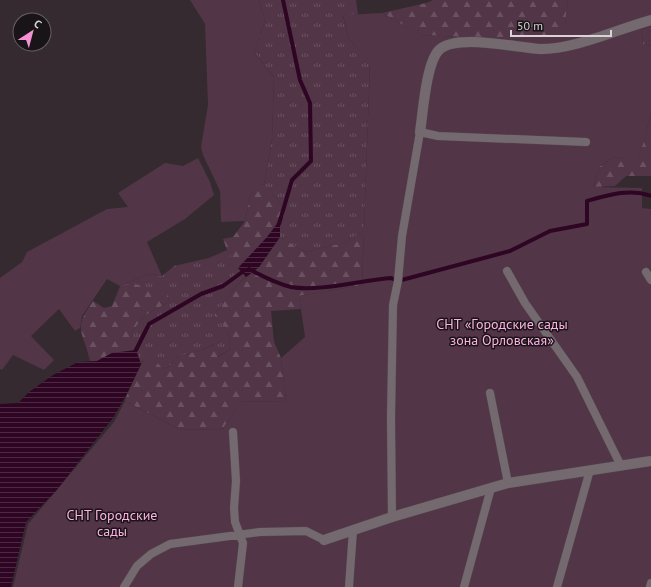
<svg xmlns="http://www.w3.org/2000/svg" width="651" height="587" font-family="'PT Sans',sans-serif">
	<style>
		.grass { fill: url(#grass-tufts) }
		.forest { fill: url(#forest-firs) }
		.green { fill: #523547 }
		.water { fill: url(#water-rules) }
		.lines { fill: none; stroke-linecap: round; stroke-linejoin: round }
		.stream { stroke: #2f0524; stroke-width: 4 }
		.lane-casing { stroke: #51484d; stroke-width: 9 }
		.street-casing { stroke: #51484d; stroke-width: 11 }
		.lane { stroke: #756970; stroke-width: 8 }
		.street { stroke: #756970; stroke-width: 10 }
		.labels { text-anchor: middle; stroke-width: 3; stroke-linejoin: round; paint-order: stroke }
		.park-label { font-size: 14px; fill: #ffb1e3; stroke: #191417 }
	</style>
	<defs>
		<pattern id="grass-tufts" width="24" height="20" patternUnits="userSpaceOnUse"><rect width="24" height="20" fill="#523547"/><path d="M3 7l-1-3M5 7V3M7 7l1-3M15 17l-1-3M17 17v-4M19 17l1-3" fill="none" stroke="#6a5161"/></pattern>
		<pattern id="forest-firs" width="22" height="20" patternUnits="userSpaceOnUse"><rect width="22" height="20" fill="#523547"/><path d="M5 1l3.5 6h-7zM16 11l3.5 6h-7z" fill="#6a5161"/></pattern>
		<pattern id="water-rules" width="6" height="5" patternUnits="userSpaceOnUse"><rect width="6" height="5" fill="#2f0524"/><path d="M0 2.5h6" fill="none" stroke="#4d2943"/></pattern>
	</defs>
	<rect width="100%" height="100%" fill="#342a30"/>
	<path class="grass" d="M 258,0 L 356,0 L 358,14 L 343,16 L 349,39 L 370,61 L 364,231 L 343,243 L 305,252 L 276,235 L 283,206 L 264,184 L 272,140 L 274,77 L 254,52 L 265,20 Z
		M 227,250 L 246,277 L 238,284 L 214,315 L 228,329 L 230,349 L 217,357 L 214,344 L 201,350 L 177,357 L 170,366 L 163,369 L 145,357 L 141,364 L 136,350 L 130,351 L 130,334 L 145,315 L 169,302 L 168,292 L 120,286 L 148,274 L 162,276 L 174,266 L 209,258 Z"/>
	<path class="forest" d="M 433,0 L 568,0 L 564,40 L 523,40 L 420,35 L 382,13 L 426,3 Z
		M 651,26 L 651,46 L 643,44 L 641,30 Z
		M 651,115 L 651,176 L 626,176 L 615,186 L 593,187 L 600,166 L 614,157 L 638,160 Z
		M 264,184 L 283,206 C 278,231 256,250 238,268 L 227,250 L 223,239 L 233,237 L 245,221 L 250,197 L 255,186 Z
		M 364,231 L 362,285 L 299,296 L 301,309 L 271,311 L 274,342 L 281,358 L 286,401 L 236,402 L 234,412 L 222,430 L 179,429 L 125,401 L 127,394 L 145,357 L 152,357 L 163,369 L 170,366 L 177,357 L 201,350 L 215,344 L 218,357 L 230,349 L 228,330 L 214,315 L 238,284 L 259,267 L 280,237 L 305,252 L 343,243 Z
		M 135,284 L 168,292 L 169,302 L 145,315 L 130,334 L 130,351 L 112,353 L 97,361 L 90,361 C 83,330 72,330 93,301 L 104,308 L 112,306 L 120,286 Z"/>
	<path class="green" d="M 190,0 L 258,0 L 265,20 L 254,52 L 274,77 L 272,140 L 264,184 L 255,187 L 250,197 L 245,221 L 221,222 L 220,191 L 203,155 L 201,147 L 208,105 L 205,24 Z
		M 568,0 L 651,0 L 651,26 L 641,30 L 643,44 L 651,46 L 651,115 L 638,161 L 614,157 L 600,166 L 593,187 L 642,188 L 642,208 L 651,209 L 651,587 L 13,587 L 28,524 L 114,422 L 125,401 L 179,429 L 222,430 L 234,412 L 235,402 L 286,401 L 281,358 L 305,337 L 299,296 L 362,285 L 370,62 L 349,39 L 343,15 L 382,13 L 421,35 L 523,40 L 563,40 Z
		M 198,158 L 210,182 L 214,195 L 185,219 L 147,242 L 162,276 L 148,274 L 120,286 L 107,279 L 82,316 L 80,328 L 75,331 L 59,309 L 31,336 L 54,360 L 44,370 L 13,355 L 2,370 L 0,369 L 0,278 L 22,262 L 27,252 L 107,209 L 128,207 L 118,193 L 165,163 L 183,166 Z"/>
	<path class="water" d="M 280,220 L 280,237 L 259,267 L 246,277 L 238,268 L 267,237 Z
		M 136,350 L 141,364 L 127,394 L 113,418 L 56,491 L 26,522 L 11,587 L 0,587 L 0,404 L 18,403 L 29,392 L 53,375 L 78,362 L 97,361 L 112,353 Z"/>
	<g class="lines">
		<path class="stream" d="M 279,224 L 292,180 L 311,161 L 310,103 L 300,80 L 283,0
			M 249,269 C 262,276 276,283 291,287 C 318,292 363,280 391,278 L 398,281 L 510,251 L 550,231 L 587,224 L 587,201 C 608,195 630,188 651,196
			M 136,350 L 149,324 L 201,294 L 223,286 L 245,270"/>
		<defs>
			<path id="lane" d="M 507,271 L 525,303 L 577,377 L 621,466
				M 646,272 L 651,280
				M 490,393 L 508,483
				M 233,432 L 236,481 L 234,508 L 235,522 L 243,543 L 238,587
				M 392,517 L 391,417 L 393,305 L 398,281 L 402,236 L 420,132 L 438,136 L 586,142
				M 124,587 L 137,566 L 151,554 L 170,544 L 260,532 L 306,531 L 324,540
				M 349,587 L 353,530
				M 464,587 L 491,488
				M 557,587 L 590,470
				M 650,587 L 651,583"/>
			<path id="street" d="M 420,132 C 423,113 426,63 439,50 C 456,33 517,48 540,49 C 573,50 618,29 651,20
				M 324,540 L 392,517 L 508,483 L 651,461"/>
		</defs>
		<use href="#lane" class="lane-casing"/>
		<use href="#street" class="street-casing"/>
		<use href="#lane" class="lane"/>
		<use href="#street" class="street"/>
	</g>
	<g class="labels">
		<g class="park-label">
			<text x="502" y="329">СНТ «Городские сады<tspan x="502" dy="16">зона Орловская»</tspan></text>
			<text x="112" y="520">СНТ Городские<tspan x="112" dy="16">сады</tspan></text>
		</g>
	</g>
	<g transform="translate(32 32) rotate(36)"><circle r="19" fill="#191417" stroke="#666063"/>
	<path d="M0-3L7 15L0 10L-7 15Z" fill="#f491d3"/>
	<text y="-6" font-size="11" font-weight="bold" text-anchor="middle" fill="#d9d2d6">С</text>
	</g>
	<path d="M511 30v6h100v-6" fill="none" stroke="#d9d2d6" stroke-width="2"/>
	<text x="517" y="30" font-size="12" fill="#d9d2d6" stroke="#191417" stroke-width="3" paint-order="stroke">50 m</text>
</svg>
